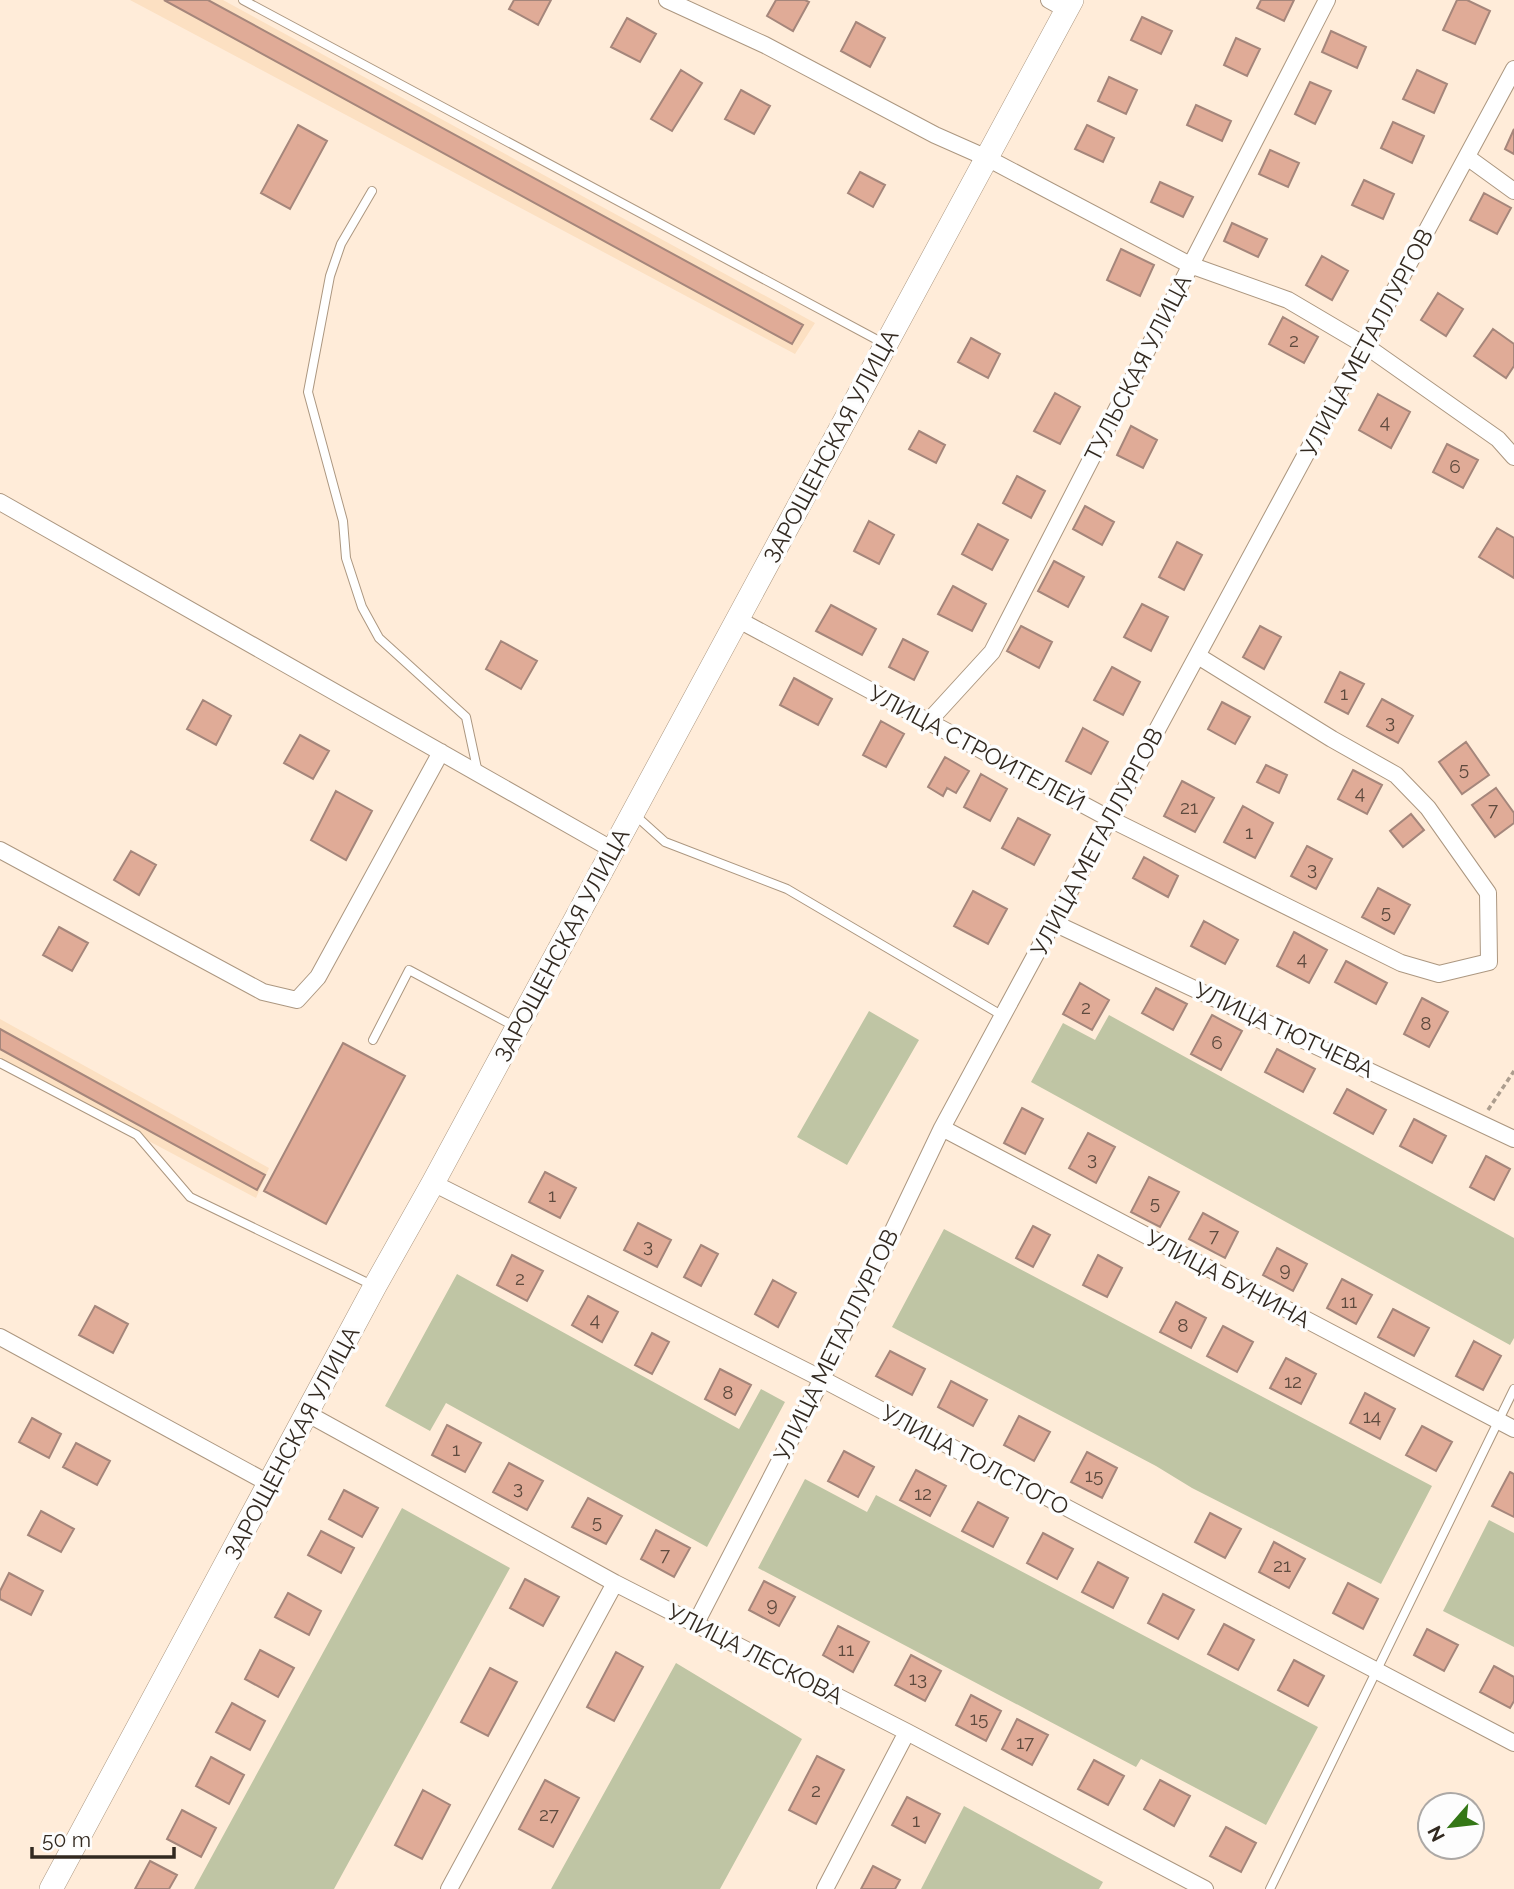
<svg xmlns="http://www.w3.org/2000/svg" width="1514" height="1889" font-family="Raleway,sans-serif">
	<style>
		.built { fill: #fce0c2 }
		.green { fill: #bfc5a4 }
		.building { fill: #e0ab97; stroke: #a5867b; stroke-width: 2 }
		.lines { fill: none; stroke-linecap: round; stroke-linejoin: round }
		.lane-casing { stroke: #ac9780; stroke-width: 10 }
		.street-casing { stroke: #ac9780; stroke-width: 18 }
		.secondary-casing { stroke: #ac9780; stroke-width: 24 }
		.path { stroke: #ac9d8e; stroke-width: 3.5; stroke-dasharray: 5 3.5; stroke-linecap: butt }
		.lane { stroke: #fff; stroke-width: 8 }
		.street { stroke: #fff; stroke-width: 16 }
		.secondary { stroke: #fff; stroke-width: 23 }
		.labels { text-anchor: middle; stroke-width: 7; stroke-linejoin: round; paint-order: stroke }
		.number-label { font-size: 19px; fill: #5e4a3e }
		.street-label { font-size: 23px; fill: #322920; stroke: #fdfdfd }
	</style>
	<rect width="100%" height="100%" fill="#ffecd9"/>
	<path class="built" d="M 130,0 L 223,0 L 815,323 L 795,354 Z
		M 0,1019 L 269,1168 L 256,1198 L 0,1062 Z"/>
	<path class="green" d="M 869,1011 L 919,1040 L 847,1165 L 797,1137 Z
		M 1109,1015 L 1514,1238 L 1514,1338 L 1510,1345 L 1031,1082 L 1063,1023 L 1095,1040 Z
		M 944,1229 L 1432,1486 L 1381,1584 L 1192,1488 L 1156,1466 L 892,1327 Z
		M 457,1274 L 739,1429 L 761,1389 L 785,1402 L 707,1547 L 446,1403 L 430,1431 L 385,1406 Z
		M 805,1479 L 867,1512 L 876,1495 L 1318,1727 L 1266,1825 L 1141,1759 L 1136,1767 L 758,1568 Z
		M 402,1508 L 510,1568 L 334,1889 L 194,1889 Z
		M 1489,1520 L 1514,1533 L 1514,1647 L 1443,1611 Z
		M 676,1663 L 802,1739 L 720,1889 L 551,1889 Z
		M 964,1806 L 1103,1882 L 1099,1889 L 921,1889 Z"/>
	<path class="building" d="M 164,0 L 208,0 L 803,325 L 792,344 Z
		M 514,0 L 551,0 L 538,25 L 509,9 Z
		M 776,0 L 805,0 L 809,2 L 793,31 L 767,16 Z
		M 1261,0 L 1294,0 L 1284,21 L 1257,8 Z
		M 1457,0 L 1467,0 L 1490,11 L 1475,44 L 1443,30 Z
		M 1142,17 L 1172,31 L 1161,54 L 1131,40 Z
		M 627,18 L 656,34 L 640,62 L 611,47 Z
		M 856,22 L 885,38 L 870,67 L 841,51 Z
		M 1331,31 L 1366,47 L 1357,68 L 1322,52 Z
		M 1236,38 L 1260,49 L 1247,76 L 1224,65 Z
		M 681,70 L 702,83 L 672,131 L 651,119 Z
		M 1417,70 L 1447,84 L 1434,113 L 1403,99 Z
		M 1109,77 L 1137,90 L 1126,114 L 1098,101 Z
		M 1310,82 L 1331,91 L 1315,124 L 1295,114 Z
		M 741,90 L 770,106 L 754,134 L 725,119 Z
		M 1196,105 L 1231,121 L 1222,141 L 1187,125 Z
		M 1393,122 L 1424,136 L 1412,163 L 1381,148 Z
		M 298,125 L 327,141 L 290,209 L 261,193 Z
		M 1087,125 L 1114,138 L 1103,162 L 1075,149 Z
		M 1514,129 L 1514,154 L 1505,149 Z
		M 1270,150 L 1299,163 L 1288,187 L 1259,174 Z
		M 860,172 L 885,185 L 873,207 L 848,193 Z
		M 1364,180 L 1394,194 L 1383,219 L 1352,205 Z
		M 1160,182 L 1193,197 L 1183,217 L 1151,202 Z
		M 1484,193 L 1511,208 L 1497,234 L 1470,220 Z
		M 1232,223 L 1267,239 L 1258,257 L 1224,241 Z
		M 1121,249 L 1154,265 L 1140,296 L 1107,280 Z
		M 1322,256 L 1348,271 L 1332,300 L 1306,285 Z
		M 1438,293 L 1463,309 L 1446,336 L 1421,320 Z
		M 1283,317 L 1318,337 L 1304,363 L 1269,344 Z
		M 1493,329 L 1514,344 L 1514,366 L 1506,378 L 1474,356 Z
		M 971,338 L 1000,354 L 988,378 L 958,362 Z
		M 1055,393 L 1080,407 L 1060,444 L 1034,431 Z
		M 1378,394 L 1410,412 L 1391,448 L 1359,430 Z
		M 1131,426 L 1157,440 L 1143,468 L 1117,455 Z
		M 919,431 L 945,445 L 936,463 L 909,449 Z
		M 1447,444 L 1478,460 L 1463,488 L 1433,472 Z
		M 1017,476 L 1045,491 L 1031,518 L 1003,503 Z
		M 1085,506 L 1114,522 L 1102,545 L 1073,529 Z
		M 869,521 L 894,535 L 879,564 L 854,551 Z
		M 978,524 L 1008,540 L 992,570 L 962,554 Z
		M 1497,528 L 1514,538 L 1514,578 L 1479,557 Z
		M 1177,542 L 1202,555 L 1184,590 L 1159,577 Z
		M 1054,561 L 1084,577 L 1068,607 L 1038,591 Z
		M 953,586 L 986,604 L 972,631 L 938,614 Z
		M 1142,604 L 1168,617 L 1151,651 L 1124,637 Z
		M 831,605 L 876,629 L 862,655 L 816,631 Z
		M 1021,626 L 1052,642 L 1039,668 L 1007,651 Z
		M 1260,626 L 1281,637 L 1264,669 L 1243,657 Z
		M 903,639 L 928,652 L 914,680 L 889,667 Z
		M 501,641 L 537,661 L 521,689 L 486,669 Z
		M 1112,667 L 1140,682 L 1123,715 L 1094,700 Z
		M 1340,672 L 1364,684 L 1348,714 L 1325,702 Z
		M 794,678 L 832,699 L 818,725 L 780,705 Z
		M 1382,699 L 1413,716 L 1398,743 L 1367,726 Z
		M 203,700 L 231,716 L 216,745 L 187,729 Z
		M 1222,702 L 1250,717 L 1235,744 L 1208,729 Z
		M 881,721 L 904,734 L 886,767 L 863,755 Z
		M 1083,728 L 1108,742 L 1091,774 L 1066,761 Z
		M 300,735 L 329,751 L 313,779 L 284,763 Z
		M 1466,742 L 1489,775 L 1462,794 L 1439,762 Z
		M 945,757 L 969,771 L 956,793 L 947,788 L 943,796 L 928,787 Z
		M 1266,765 L 1287,775 L 1279,793 L 1257,782 Z
		M 1353,770 L 1382,785 L 1367,814 L 1338,799 Z
		M 981,774 L 1007,789 L 990,821 L 964,807 Z
		M 1182,781 L 1214,798 L 1195,832 L 1164,816 Z
		M 1496,788 L 1514,813 L 1514,823 L 1495,837 L 1472,805 Z
		M 336,791 L 372,811 L 346,860 L 311,840 Z
		M 1243,806 L 1273,823 L 1255,858 L 1224,842 Z
		M 1411,814 L 1424,830 L 1403,847 L 1390,831 Z
		M 1018,818 L 1050,835 L 1034,865 L 1002,848 Z
		M 1307,846 L 1332,859 L 1316,889 L 1291,876 Z
		M 131,851 L 156,865 L 139,895 L 114,880 Z
		M 1144,857 L 1178,876 L 1168,897 L 1133,878 Z
		M 1378,888 L 1410,905 L 1394,934 L 1362,917 Z
		M 973,891 L 1007,909 L 988,944 L 954,926 Z
		M 1204,921 L 1238,940 L 1225,964 L 1191,946 Z
		M 59,927 L 88,943 L 72,971 L 43,955 Z
		M 1294,932 L 1327,950 L 1309,983 L 1277,966 Z
		M 1346,961 L 1387,983 L 1376,1004 L 1335,982 Z
		M 1080,983 L 1109,1000 L 1092,1030 L 1063,1014 Z
		M 1156,988 L 1187,1004 L 1173,1030 L 1142,1013 Z
		M 1422,998 L 1448,1012 L 1429,1047 L 1404,1034 Z
		M 1212,1015 L 1242,1031 L 1221,1070 L 1191,1054 Z
		M 0,1029 L 265,1175 L 257,1190 L 0,1049 Z
		M 343,1043 L 405,1076 L 326,1224 L 264,1191 Z
		M 1277,1049 L 1315,1069 L 1303,1092 L 1265,1072 Z
		M 1347,1089 L 1386,1110 L 1373,1134 L 1334,1113 Z
		M 1022,1108 L 1043,1119 L 1025,1154 L 1004,1143 Z
		M 1414,1119 L 1446,1136 L 1432,1163 L 1400,1146 Z
		M 1088,1133 L 1115,1147 L 1096,1183 L 1069,1168 Z
		M 1486,1156 L 1510,1169 L 1494,1200 L 1470,1187 Z
		M 545,1172 L 576,1188 L 560,1218 L 529,1202 Z
		M 1149,1177 L 1179,1192 L 1160,1227 L 1131,1212 Z
		M 1203,1213 L 1238,1232 L 1225,1258 L 1189,1239 Z
		M 638,1223 L 671,1240 L 657,1267 L 624,1250 Z
		M 1033,1226 L 1050,1235 L 1033,1267 L 1016,1258 Z
		M 701,1245 L 718,1254 L 701,1286 L 684,1277 Z
		M 1277,1248 L 1307,1264 L 1293,1291 L 1263,1275 Z
		M 512,1255 L 543,1271 L 527,1301 L 497,1285 Z
		M 1098,1255 L 1122,1268 L 1107,1297 L 1083,1285 Z
		M 1342,1279 L 1372,1295 L 1356,1324 L 1327,1308 Z
		M 773,1280 L 796,1293 L 778,1327 L 755,1314 Z
		M 588,1296 L 618,1312 L 602,1342 L 572,1325 Z
		M 1176,1302 L 1206,1318 L 1191,1348 L 1160,1332 Z
		M 95,1306 L 128,1324 L 113,1353 L 79,1335 Z
		M 1393,1309 L 1429,1328 L 1414,1356 L 1378,1337 Z
		M 1223,1326 L 1253,1342 L 1237,1372 L 1207,1356 Z
		M 652,1333 L 669,1342 L 652,1374 L 635,1365 Z
		M 1474,1341 L 1501,1356 L 1483,1390 L 1456,1376 Z
		M 890,1351 L 925,1369 L 912,1395 L 876,1376 Z
		M 1286,1358 L 1316,1374 L 1301,1404 L 1270,1388 Z
		M 720,1369 L 751,1385 L 735,1415 L 705,1399 Z
		M 951,1381 L 987,1400 L 973,1426 L 938,1407 Z
		M 1365,1393 L 1395,1409 L 1380,1439 L 1350,1423 Z
		M 1019,1416 L 1050,1432 L 1034,1461 L 1004,1445 Z
		M 32,1418 L 61,1434 L 49,1458 L 19,1442 Z
		M 447,1425 L 481,1443 L 465,1472 L 432,1455 Z
		M 1422,1426 L 1452,1442 L 1436,1471 L 1406,1455 Z
		M 76,1443 L 110,1461 L 97,1485 L 63,1467 Z
		M 844,1451 L 874,1467 L 858,1497 L 828,1481 Z
		M 1087,1452 L 1117,1468 L 1102,1498 L 1071,1482 Z
		M 509,1463 L 543,1481 L 527,1510 L 493,1492 Z
		M 916,1470 L 946,1486 L 930,1516 L 900,1500 Z
		M 1510,1472 L 1514,1474 L 1514,1517 L 1492,1506 Z
		M 344,1490 L 378,1508 L 362,1537 L 329,1519 Z
		M 588,1498 L 622,1516 L 606,1544 L 572,1527 Z
		M 978,1502 L 1008,1518 L 993,1547 L 962,1531 Z
		M 41,1511 L 74,1529 L 61,1552 L 28,1535 Z
		M 1210,1513 L 1241,1529 L 1225,1558 L 1195,1542 Z
		M 656,1530 L 690,1548 L 674,1577 L 641,1559 Z
		M 321,1531 L 354,1548 L 341,1573 L 308,1555 Z
		M 1043,1533 L 1073,1549 L 1057,1579 L 1027,1563 Z
		M 1274,1542 L 1305,1559 L 1289,1588 L 1259,1572 Z
		M 1098,1562 L 1128,1578 L 1113,1608 L 1082,1592 Z
		M 9,1573 L 43,1591 L 31,1615 L 0,1599 L 0,1591 Z
		M 525,1579 L 559,1597 L 543,1626 L 510,1608 Z
		M 764,1581 L 795,1597 L 779,1626 L 749,1610 Z
		M 1348,1583 L 1378,1599 L 1363,1629 L 1333,1613 Z
		M 288,1593 L 321,1611 L 309,1635 L 275,1617 Z
		M 1163,1594 L 1194,1610 L 1178,1639 L 1148,1623 Z
		M 1224,1624 L 1254,1640 L 1238,1670 L 1208,1654 Z
		M 838,1626 L 869,1642 L 853,1672 L 823,1655 Z
		M 1427,1629 L 1458,1645 L 1444,1671 L 1414,1655 Z
		M 260,1650 L 294,1668 L 278,1697 L 245,1679 Z
		M 616,1652 L 643,1667 L 614,1721 L 587,1707 Z
		M 911,1655 L 941,1671 L 925,1701 L 895,1685 Z
		M 1294,1660 L 1324,1676 L 1308,1706 L 1278,1690 Z
		M 1494,1666 L 1514,1677 L 1514,1701 L 1510,1708 L 1480,1692 Z
		M 490,1668 L 517,1682 L 488,1736 L 461,1722 Z
		M 971,1695 L 1001,1711 L 986,1741 L 956,1725 Z
		M 232,1703 L 265,1721 L 250,1750 L 216,1732 Z
		M 1017,1719 L 1048,1735 L 1032,1765 L 1002,1749 Z
		M 817,1756 L 844,1770 L 816,1824 L 789,1810 Z
		M 211,1757 L 244,1775 L 229,1804 L 196,1786 Z
		M 1094,1760 L 1124,1776 L 1108,1805 L 1078,1789 Z
		M 545,1780 L 579,1798 L 553,1847 L 519,1829 Z
		M 1160,1780 L 1190,1796 L 1174,1826 L 1144,1809 Z
		M 423,1790 L 450,1805 L 422,1859 L 395,1845 Z
		M 907,1797 L 940,1814 L 925,1843 L 892,1825 Z
		M 182,1810 L 216,1828 L 201,1857 L 167,1839 Z
		M 1226,1827 L 1256,1843 L 1241,1872 L 1210,1856 Z
		M 150,1861 L 177,1875 L 169,1889 L 135,1889 Z
		M 873,1866 L 900,1880 L 895,1889 L 861,1889 Z"/>
	<g class="lines">
		<defs>
			<path id="lane" d="M 243,0 L 883,343
				M 372,191 L 341,244 L 330,276 L 308,392 L 343,521 L 346,558 L 362,607 L 379,638 L 466,717 L 478,773
				M 635,815 L 665,842 L 787,889 L 1003,1016
				M 373,1040 L 409,970 L 514,1026
				M 0,1063 L 137,1135 L 190,1197 L 372,1285
				M 1270,1889 L 1514,1389"/>
			<path id="street" d="M 667,0 L 765,45 L 935,135 L 987,158 L 1190,265 L 1288,300 L 1366,346 L 1498,439 L 1514,457
				M 1049,0 L 1067,10
				M 1467,157 L 1514,191
				M 0,502 L 613,850
				M 737,619 L 1110,819 L 1401,963 L 1439,974 L 1489,962 L 1488,893 L 1428,808 L 1396,775 L 1332,739 L 1198,656
				M 928,722 L 992,652 L 1327,0
				M 0,850 L 263,992 L 297,1000 L 318,977 L 441,752
				M 1054,923 L 1514,1139
				M 942,1128 L 1514,1429
				M 433,1183 L 822,1379 L 1514,1743
				M 0,1337 L 270,1484
				M 308,1414 L 615,1583 L 907,1732 L 1205,1889
				M 696,1623 L 822,1379 L 942,1128 L 1514,69
				M 449,1889 L 615,1583
				M 825,1889 L 907,1732"/>
			<path id="secondary" d="M 51,1889 L 375,1286 L 433,1183 L 1072,0"/>
		</defs>
		<use href="#lane" class="lane-casing"/>
		<use href="#street" class="street-casing"/>
		<use href="#secondary" class="secondary-casing"/>
		<path class="path" d="M 1488,1110 L 1514,1071"/>
		<use href="#lane" class="lane"/>
		<use href="#street" class="street"/>
		<use href="#secondary" class="secondary"/>
	</g>
	<g class="labels">
		<g class="number-label">
			<text x="1294" y="347">2</text>
			<text x="1385" y="428">4</text>
			<text x="1455" y="473">6</text>
			<text x="1344" y="700">1</text>
			<text x="1390" y="728">3</text>
			<text x="1464" y="775">5</text>
			<text x="1360" y="799">4</text>
			<text x="1189" y="814">21</text>
			<text x="1493" y="816">7</text>
			<text x="1249" y="839">1</text>
			<text x="1312" y="875">3</text>
			<text x="1386" y="918">5</text>
			<text x="1302" y="965">4</text>
			<text x="1086" y="1014">2</text>
			<text x="1426" y="1030">8</text>
			<text x="1217" y="1049">6</text>
			<text x="1092" y="1165">3</text>
			<text x="552" y="1202">1</text>
			<text x="1155" y="1209">5</text>
			<text x="1214" y="1242">7</text>
			<text x="648" y="1252">3</text>
			<text x="1285" y="1276">9</text>
			<text x="520" y="1285">2</text>
			<text x="1349" y="1308">11</text>
			<text x="595" y="1326">4</text>
			<text x="1183" y="1332">8</text>
			<text x="1293" y="1388">12</text>
			<text x="728" y="1399">8</text>
			<text x="1372" y="1423">14</text>
			<text x="456" y="1456">1</text>
			<text x="1094" y="1482">15</text>
			<text x="518" y="1494">3</text>
			<text x="923" y="1500">12</text>
			<text x="597" y="1528">5</text>
			<text x="665" y="1561">7</text>
			<text x="1282" y="1572">21</text>
			<text x="772" y="1611">9</text>
			<text x="846" y="1656">11</text>
			<text x="918" y="1685">13</text>
			<text x="979" y="1725">15</text>
			<text x="1025" y="1749">17</text>
			<text x="816" y="1797">2</text>
			<text x="549" y="1821">27</text>
			<text x="916" y="1827">1</text>
		</g>
		<g class="street-label">
			<text transform="translate(1367 343) rotate(-62)" y="8">УЛИЦА МЕТАЛЛУРГОВ</text>
			<text transform="translate(1138 368) rotate(-63)" y="8">ТУЛЬСКАЯ УЛИЦА</text>
			<text transform="translate(831 446) rotate(-62)" y="8">ЗАРОЩЕНСКАЯ УЛИЦА</text>
			<text transform="translate(977 748) rotate(28)" y="8">УЛИЦА СТРОИТЕЛЕЙ</text>
			<text transform="translate(1097 842) rotate(-62)" y="8">УЛИЦА МЕТАЛЛУРГОВ</text>
			<text transform="translate(562 945) rotate(-62)" y="8">ЗАРОЩЕНСКАЯ УЛИЦА</text>
			<text transform="translate(1284 1030) rotate(25)" y="8">УЛИЦА ТЮТЧЕВА</text>
			<text transform="translate(1228 1279) rotate(28)" y="8">УЛИЦА БУНИНА</text>
			<text transform="translate(836 1345) rotate(-64)" y="8">УЛИЦА МЕТАЛЛУРГОВ</text>
			<text transform="translate(292 1443) rotate(-62)" y="8">ЗАРОЩЕНСКАЯ УЛИЦА</text>
			<text transform="translate(975 1460) rotate(28)" y="8">УЛИЦА ТОЛСТОГО</text>
			<text transform="translate(755 1654) rotate(27)" y="8">УЛИЦА ЛЕСКОВА</text>
		</g>
	</g>
	<g transform="translate(1451 1826) rotate(242)"><circle r="33" fill="#fdfdfd" stroke="#aca8a5" stroke-width="2"/>
	<path d="M0-5L12 26L0 18L-12 26Z" fill="#347716"/>
	<text y="-10" font-size="19" font-weight="bold" text-anchor="middle" fill="#322920">N</text>
	</g>
	<path d="M32 1847v10h142v-10" fill="none" stroke="#322920" stroke-width="3.5"/>
	<text x="42" y="1847" font-size="21" fill="#322920" stroke="#fdfdfd" stroke-width="5" paint-order="stroke">50 m</text>
</svg>
